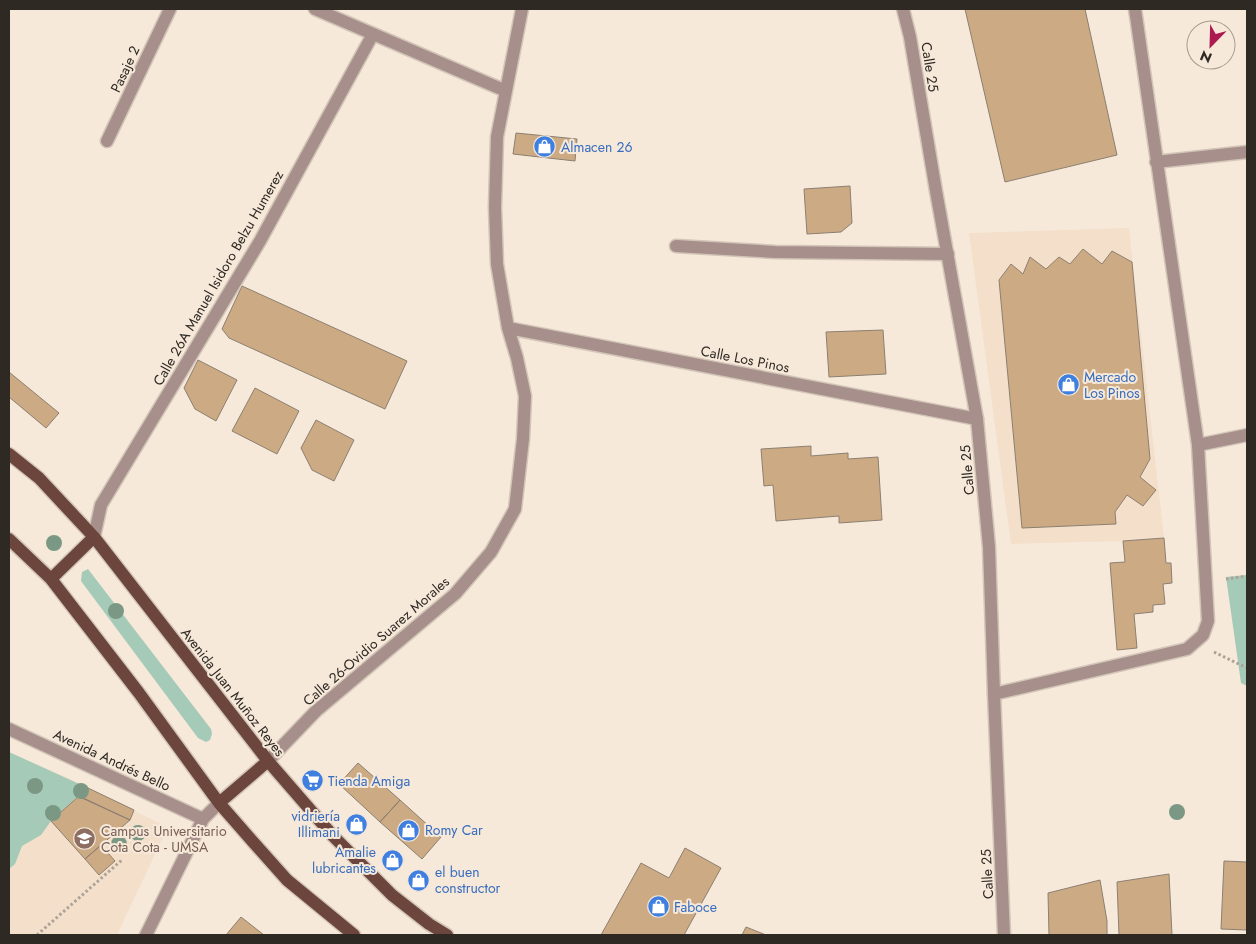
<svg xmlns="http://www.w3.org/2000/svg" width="1256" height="944" font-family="Jost,sans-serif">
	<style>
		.built { fill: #f3dfca }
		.green { fill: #a6cab8 }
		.building { fill: #ccab84; stroke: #8c7f71 }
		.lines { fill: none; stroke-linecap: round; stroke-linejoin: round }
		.minor-casing { stroke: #d3c6b9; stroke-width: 15 }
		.tertiary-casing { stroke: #d3c6b9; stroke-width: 15 }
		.primary-casing { stroke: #d3c6b9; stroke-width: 15 }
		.path { stroke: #ada297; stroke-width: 3; stroke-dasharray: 2.5 2.5; stroke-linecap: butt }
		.minor { stroke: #a7908b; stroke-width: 12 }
		.tertiary { stroke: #a7908b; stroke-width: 12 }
		.primary { stroke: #6c463d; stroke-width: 12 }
		.tree { fill: #7b9884 }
		.labels { text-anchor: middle; stroke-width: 4; stroke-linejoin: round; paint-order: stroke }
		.street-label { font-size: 14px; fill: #2f2924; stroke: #f7e9da }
		.shop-label { font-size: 14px; fill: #366cbe; stroke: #f7e9da; text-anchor: start }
		.education-label { font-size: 14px; fill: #785e54; stroke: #f7e9da; text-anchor: start }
	</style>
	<rect width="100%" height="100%" fill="#f7e9da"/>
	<path class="built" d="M 1129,228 L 1164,538 L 1123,541 L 1011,544 L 969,233 Z
		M 9,752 L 66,777 L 165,826 L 167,829 L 117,935 L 9,935 Z"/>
	<path class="green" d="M 88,569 L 211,729 L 212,734 L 210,740 L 206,742 L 198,738 L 81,581 L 82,572 Z
		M 1247,575 L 1247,686 L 1241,683 L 1226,577 Z
		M 9,752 L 88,788 L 82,798 L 78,796 L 51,821 L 41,835 L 22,846 L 15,864 L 9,869 Z"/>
	<path class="building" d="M 965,9 L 1085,9 L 1117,155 L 1005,182 Z
		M 516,133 L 577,139 L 575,161 L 513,154 Z
		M 850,186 L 852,223 L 841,232 L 807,234 L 804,189 Z
		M 1083,249 L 1102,264 L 1112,251 L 1132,262 L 1150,459 L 1140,477 L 1156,490 L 1143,506 L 1127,495 L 1115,512 L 1116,524 L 1022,528 L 999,280 L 1011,264 L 1023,274 L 1030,257 L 1046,269 L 1059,257 L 1070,264 Z
		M 242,286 L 407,361 L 385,409 L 229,338 L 222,329 Z
		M 883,330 L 886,374 L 829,377 L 826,332 Z
		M 198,360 L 237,380 L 216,421 L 195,409 L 184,388 Z
		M 9,372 L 59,413 L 46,428 L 9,397 Z
		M 255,388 L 299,411 L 277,454 L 232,431 Z
		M 316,420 L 354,440 L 334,481 L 312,470 L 301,448 Z
		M 811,446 L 811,456 L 848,453 L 848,459 L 878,457 L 882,520 L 839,523 L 839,516 L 776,521 L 773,485 L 764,486 L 761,449 Z
		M 1164,538 L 1166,563 L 1171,563 L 1172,583 L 1163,584 L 1165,604 L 1153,605 L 1153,612 L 1134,614 L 1137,648 L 1117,650 L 1110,563 L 1125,562 L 1123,541 Z
		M 358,763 L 400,800 L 380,822 L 339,784 Z
		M 88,788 L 134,810 L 130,820 L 82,798 Z
		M 79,796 L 130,820 L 85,859 L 51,821 Z
		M 400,800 L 441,837 L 422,859 L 380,822 Z
		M 101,845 L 115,861 L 99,875 L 85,859 Z
		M 685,848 L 721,868 L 684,935 L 601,935 L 641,863 L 669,878 Z
		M 1224,861 L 1247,862 L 1247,930 L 1221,929 Z
		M 1169,874 L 1172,935 L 1119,935 L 1117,882 Z
		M 1100,880 L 1107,921 L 1107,935 L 1049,935 L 1048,893 Z
		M 241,917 L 264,935 L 226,935 Z
		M 746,927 L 766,935 L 742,935 Z"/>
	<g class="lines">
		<defs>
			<path id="minor" d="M 315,9 L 506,91
				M 107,141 L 170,9
				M 1156,162 L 1247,152
				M 676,246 L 775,252 L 948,254
				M 508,328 L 977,419
				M 1198,445 L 1247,435
				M 94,537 L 101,505 L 260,241 L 373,34
				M 994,694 L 1187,649 L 1203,635 L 1208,621 L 1198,445 L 1135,9
				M 9,729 L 203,819
				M 268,761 L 316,711 L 455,594 L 491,552 L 515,509 L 523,439 L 525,396 L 517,358 L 508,328 L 497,264 L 495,207 L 497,137 L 522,9
				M 146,935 L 203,819 L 219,803"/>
			<path id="tertiary" d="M 903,9 L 910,37 L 936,191 L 977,419 L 989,547 L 994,694 L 1004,935"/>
			<path id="primary" d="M 9,454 L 39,478 L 94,537 L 268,761 L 333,836 L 392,895 L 429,924 L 447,935
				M 9,539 L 51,579 L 139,693 L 219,803 L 254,843 L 287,880 L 354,935
				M 51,579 L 94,537
				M 219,803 L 268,761"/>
		</defs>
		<use href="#minor" class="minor-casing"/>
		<use href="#tertiary" class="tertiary-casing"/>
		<use href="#primary" class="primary-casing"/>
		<path class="path" d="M 1226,579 L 1247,576
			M 1214,652 L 1247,668
			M 37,935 L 123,859"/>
		<use href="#minor" class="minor"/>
		<use href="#tertiary" class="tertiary"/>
		<use href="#primary" class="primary"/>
	</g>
	<g class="tree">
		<circle cx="54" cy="543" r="8"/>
		<circle cx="116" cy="611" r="8"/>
		<circle cx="35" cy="786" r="8"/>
		<circle cx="81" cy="791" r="8"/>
		<circle cx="1177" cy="812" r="8"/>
		<circle cx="53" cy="813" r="8"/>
		<circle cx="138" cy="833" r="8"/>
		<circle cx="119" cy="844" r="8"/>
	</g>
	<defs>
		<symbol id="shop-disc" viewBox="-11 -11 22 22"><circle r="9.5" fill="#3f7fe0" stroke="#f7e9da"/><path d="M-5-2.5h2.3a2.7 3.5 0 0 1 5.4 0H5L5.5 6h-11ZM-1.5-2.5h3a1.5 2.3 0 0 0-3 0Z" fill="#fff"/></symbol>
		<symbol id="supermarket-disc" viewBox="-11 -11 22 22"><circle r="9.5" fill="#3f7fe0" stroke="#f7e9da"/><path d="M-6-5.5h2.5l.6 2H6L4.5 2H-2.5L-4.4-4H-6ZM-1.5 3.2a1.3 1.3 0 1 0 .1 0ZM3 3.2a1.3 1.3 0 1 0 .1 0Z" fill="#fff"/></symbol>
		<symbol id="university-disc" viewBox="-11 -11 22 22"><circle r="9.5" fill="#8d6e63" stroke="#f7e9da"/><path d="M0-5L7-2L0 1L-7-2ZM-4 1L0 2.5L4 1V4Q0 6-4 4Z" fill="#fff"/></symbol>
	</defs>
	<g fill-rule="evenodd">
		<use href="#shop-disc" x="532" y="134" width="25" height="25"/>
		<use href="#shop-disc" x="1056" y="372" width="25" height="25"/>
		<use href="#supermarket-disc" x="300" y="768" width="25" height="25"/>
		<use href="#shop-disc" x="344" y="812" width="25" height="25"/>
		<use href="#shop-disc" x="396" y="818" width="25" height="25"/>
		<use href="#university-disc" x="72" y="826" width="25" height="25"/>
		<use href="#shop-disc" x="380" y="848" width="25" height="25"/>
		<use href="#shop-disc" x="406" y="868" width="25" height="25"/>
		<use href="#shop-disc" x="646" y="894" width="25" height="25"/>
	</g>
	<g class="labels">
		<g class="street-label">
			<text transform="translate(930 67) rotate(81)" y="5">Calle 25</text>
			<text transform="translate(125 69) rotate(-65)" y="5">Pasaje 2</text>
			<text transform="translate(218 278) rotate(-60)" y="5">Calle 26A Manuel Isidoro Belzu Humerez</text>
			<text transform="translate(745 359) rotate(11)" y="5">Calle Los Pinos</text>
			<text transform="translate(967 470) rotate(-95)" y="5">Calle 25</text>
			<text transform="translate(376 641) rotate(-41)" y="5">Calle 26-Ovidio Suarez Morales</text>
			<text transform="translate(233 692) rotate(52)" y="5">Avenida Juan Muñoz Reyes</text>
			<text transform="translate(112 760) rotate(25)" y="5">Avenida Andrés Bello</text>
			<text transform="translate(987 874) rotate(-93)" y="5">Calle 25</text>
		</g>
		<g class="shop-label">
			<text x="561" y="152">Almacen 26</text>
			<text x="1084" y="382">Mercado<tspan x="1084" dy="16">Los Pinos</tspan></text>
			<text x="328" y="786">Tienda Amiga</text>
			<text x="340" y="821" text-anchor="end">vidriería<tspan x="340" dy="16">Illimani</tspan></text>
			<text x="425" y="835">Romy Car</text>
			<text x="376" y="857" text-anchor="end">Amalie<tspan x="376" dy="16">lubricantes</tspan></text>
			<text x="435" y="877">el buen<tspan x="435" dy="16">constructor</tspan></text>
			<text x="674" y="912">Faboce</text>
		</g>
		<g class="education-label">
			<text x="101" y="836">Campus Universitario<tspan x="101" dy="16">Cota Cota - UMSA</tspan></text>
		</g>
	</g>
	<rect width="1256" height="944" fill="none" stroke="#2f2924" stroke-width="20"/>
	<g transform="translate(1211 45) rotate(203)"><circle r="24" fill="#f7e9da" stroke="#a79c91"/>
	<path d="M0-4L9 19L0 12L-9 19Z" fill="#ac1a4f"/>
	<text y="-8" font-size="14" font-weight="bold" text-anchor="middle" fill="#2f2924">N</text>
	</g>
</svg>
